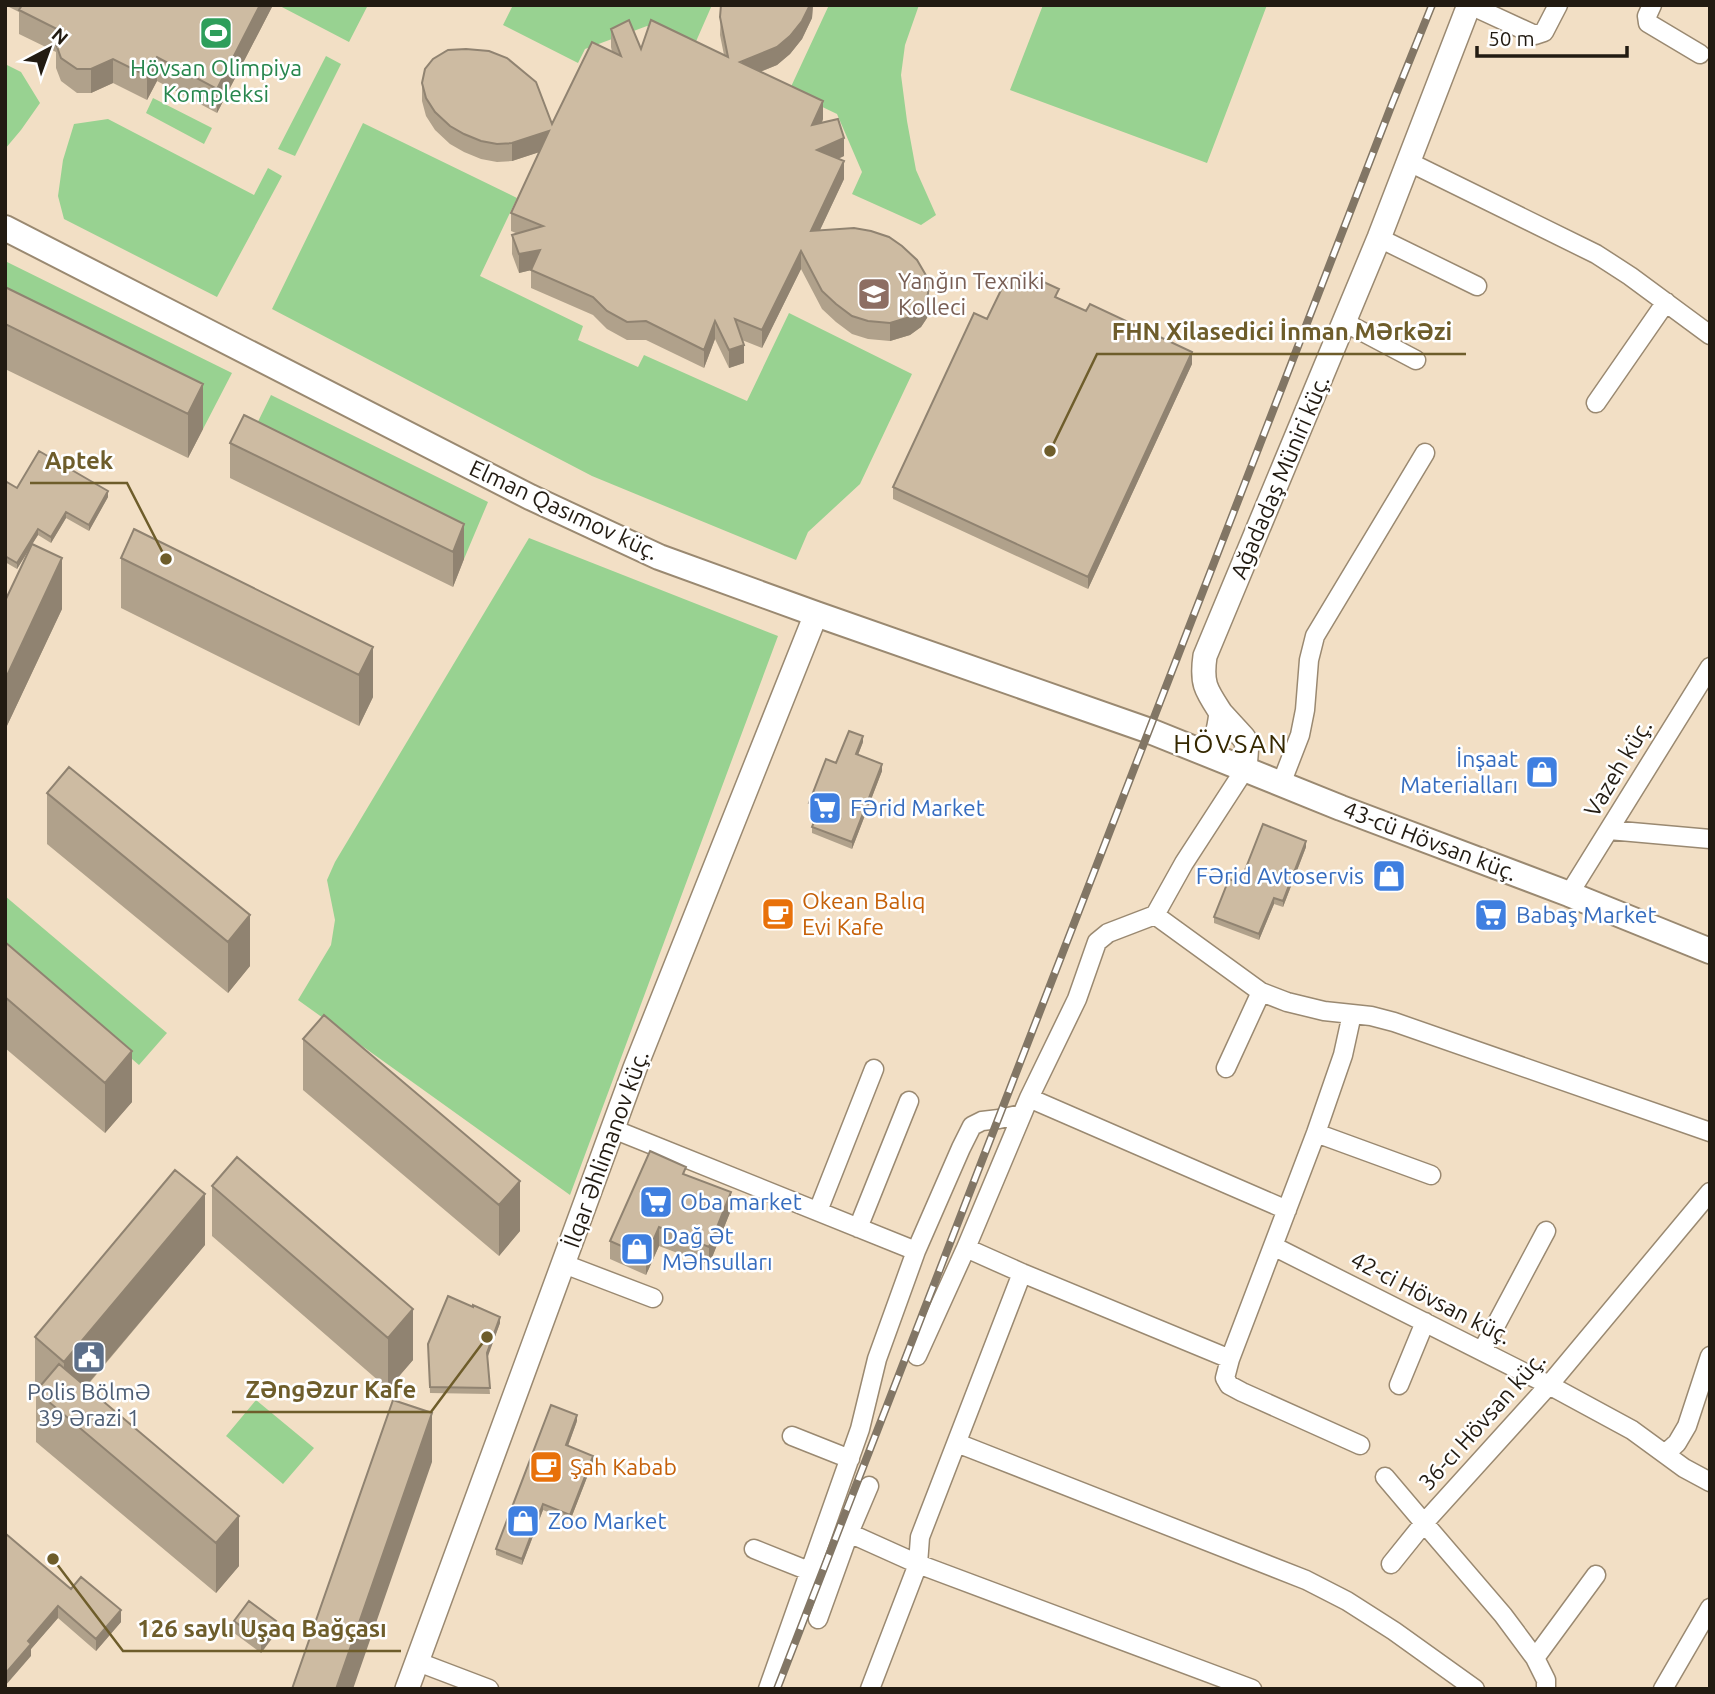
<svg xmlns="http://www.w3.org/2000/svg" width="1715" height="1694" font-family="Ubuntu,sans-serif">
	<style>
		.green { fill: #98d291 }
		.lines { fill: none; stroke-linecap: round; stroke-linejoin: round }
		.minor-casing { stroke: #9a8971; stroke-width: 21 }
		.tertiary-casing { stroke: #9a8971; stroke-width: 26 }
		.secondary-casing { stroke: #9a8971; stroke-width: 28 }
		.minor { stroke: #fff; stroke-width: 18 }
		.tertiary { stroke: #fff; stroke-width: 23 }
		.secondary { stroke: #fff; stroke-width: 24 }
		.rail-casing { stroke: #827665; stroke-width: 8 }
		.rail { stroke: #fff; stroke-width: 5; stroke-dasharray: 16; stroke-linecap: butt }
		.wall { fill: #b0a18b }
		.shaded-wall { fill: #908371 }
		.building { fill: #cdbba2; stroke: #908371; stroke-width: 2 }
		.labels { text-anchor: middle; stroke-width: 5; stroke-linejoin: round; paint-order: stroke }
		.leisure-label { font-size: 23px; fill: #27864d; stroke: #fff }
		.education-label { font-size: 23px; fill: #785e54; stroke: #fff; text-anchor: start }
		.street-label { font-size: 23px; fill: #221b12; stroke: #fff }
		.shop-label { font-size: 23px; fill: #366cbe; stroke: #fff; text-anchor: start }
		.food-label { font-size: 23px; fill: #c56008; stroke: #fff; text-anchor: start }
		.service-label { font-size: 23px; fill: #4e5e75; stroke: #fff }
		.quarter-label { font-size: 26px; letter-spacing: 2px; fill: #352800; stroke: #fff }
		.leader { fill: none; stroke: #6e5d2b; stroke-width: 2.5 }
		.callout-dot { fill: #6e5d2b; stroke: #fff; stroke-width: 2.5 }
		.callout-label { font-size: 24px; text-anchor: middle; font-weight: bold; fill: #6e5d2b; stroke: #fff; stroke-width: 5; stroke-linejoin: round; paint-order: stroke }
	</style>
	<rect width="100%" height="100%" fill="#f2dfc5"/>
	<path class="green" d="M 278,5 L 368,5 L 349,42 Z
		M 513,5 L 712,5 L 694,46 L 647,26 L 585,49 L 578,63 L 503,25 Z
		M 829,5 L 919,5 L 905,45 L 901,75 L 907,121 L 916,170 L 936,215 L 921,225 L 852,194 L 862,172 L 837,114 L 789,91 Z
		M 1043,5 L 1267,5 L 1207,163 L 1010,90 Z
		M 326,56 L 341,64 L 295,156 L 278,149 Z
		M 5,64 L 21,72 L 40,103 L 21,130 L 5,149 Z
		M 153,98 L 212,128 L 204,144 L 146,113 Z
		M 108,119 L 254,195 L 268,168 L 282,176 L 217,297 L 64,219 L 58,196 L 63,160 L 74,124 Z
		M 363,123 L 517,198 L 480,276 L 583,326 L 578,340 L 638,367 L 644,355 L 747,401 L 789,313 L 912,374 L 860,484 L 808,532 L 796,560 L 592,476 L 272,309 Z
		M 5,261 L 232,373 L 203,429 L 5,332 Z
		M 271,395 L 488,502 L 464,559 L 244,450 Z
		M 529,538 L 778,636 L 570,1195 L 298,1000 L 331,945 L 335,920 L 327,880 L 335,862 Z
		M 5,896 L 167,1033 L 139,1065 L 35,976 L 5,962 Z
		M 256,1400 L 314,1448 L 283,1484 L 226,1436 Z"/>
	<g class="lines">
		<defs>
			<path id="minor" d="M 1470,5 L 1535,35 L 1544,32 L 1558,5
				M 1652,5 L 1647,16 L 1648,23 L 1700,54
				M 1409,162 L 1596,254 L 1630,276 L 1710,335
				M 1379,238 L 1477,286
				M 1344,322 L 1416,360
				M 1596,403 L 1666,302
				M 1281,784 L 1300,735 L 1305,710 L 1309,660 L 1315,636 L 1425,453
				M 1609,830 L 1710,839
				M 1569,894 L 1710,667
				M 1155,915 L 1261,992 L 1287,1002 L 1324,1011 L 1371,1016 L 1394,1022 L 1710,1132
				M 1352,1014 L 1343,1055 L 1316,1133 L 1230,1359 L 1225,1378 L 1229,1385 L 1242,1392 L 1360,1445
				M 1226,1068 L 1261,992
				M 1029,1098 L 1287,1210
				M 613,1129 L 916,1251
				M 1316,1133 L 1431,1175
				M 818,1211 L 874,1069
				M 858,1228 L 909,1101
				M 1273,1246 L 1549,1385 L 1632,1430 L 1684,1468 L 1710,1482
				M 966,1248 L 1022,1273 L 1230,1359
				M 564,1264 L 653,1298
				M 1482,1351 L 1546,1231
				M 917,1356 L 966,1248 L 1029,1098 L 1077,999 L 1097,942 L 1108,933 L 1155,915 L 1184,863 L 1245,769
				M 1399,1385 L 1425,1322
				M 792,1436 L 850,1459
				M 957,1443 L 1306,1580 L 1347,1601 L 1394,1631 L 1475,1689
				M 1665,1454 L 1677,1443 L 1687,1426 L 1710,1356
				M 1385,1477 L 1424,1523 L 1391,1564
				M 849,1533 L 918,1564 L 1252,1689
				M 754,1549 L 809,1571
				M 818,1619 L 849,1533 L 869,1486
				M 1535,1658 L 1596,1575
				M 418,1662 L 489,1689
				M 768,1689 L 860,1429 L 877,1359 L 916,1251 L 961,1148 L 972,1126 L 982,1121 L 999,1119 L 1022,1114
				M 870,1689 L 918,1564 L 920,1537 L 1022,1273
				M 1546,1689 L 1546,1680 L 1535,1658 L 1503,1615 L 1424,1523 L 1549,1385 L 1710,1192
				M 1663,1689 L 1710,1608"/>
			<path id="tertiary" d="M 1221,713 C 1206,690 1201,684 1205,656 L 1379,238 L 1469,5
				M 1200,751 C 1218,737 1218,736 1221,713 L 1243,737 L 1247,743 L 1245,769
				M 407,1689 L 635,1068 L 816,614"/>
			<path id="secondary" d="M 5,228 L 530,497 L 659,557 L 816,614 L 1150,731 L 1341,808 L 1569,894 L 1710,951"/>
		</defs>
		<use href="#minor" class="minor-casing"/>
		<use href="#tertiary" class="tertiary-casing"/>
		<use href="#secondary" class="secondary-casing"/>
		<use href="#minor" class="minor"/>
		<use href="#tertiary" class="tertiary"/>
		<use href="#secondary" class="secondary"/>
		<defs>
			<path id="rail" d="M 777,1689 L 1392,104 L 1432,5"/>
		</defs>
		<use href="#rail" class="rail-casing"/>
		<use href="#rail" class="rail"/>
	</g>
	<path class="wall" d="M 5,5 L 273,5 L 217,113 L 157,81 L 147,100 L 113,83 L 91,93 L 77,93 L 61,81 L 56,68 L 56,52 L 19,34 L 19,12 Z
		M 721,5 L 813,5 L 812,18 L 802,39 L 790,54 L 777,65 L 760,72 L 823,119 L 822,123 L 844,156 L 838,159 L 844,179 L 820,230 L 929,304 L 927,318 L 921,327 L 910,335 L 890,341 L 868,339 L 852,334 L 836,322 L 822,309 L 801,269 L 762,348 L 742,340 L 744,363 L 729,368 L 715,339 L 704,368 L 646,340 L 627,340 L 607,329 L 593,315 L 531,288 L 531,270 L 519,273 L 512,254 L 512,235 L 518,234 L 511,231 L 511,213 L 539,152 L 512,161 L 497,162 L 481,159 L 464,152 L 450,144 L 435,130 L 426,116 L 422,101 L 422,83 L 552,124 L 612,52 L 611,47 L 611,29 L 641,49 L 724,55 L 720,35 Z
		M 5,287 L 203,384 L 203,429 L 188,458 L 5,369 Z
		M 1059,298 L 1192,364 L 1088,589 L 893,499 L 893,487 L 987,319 Z
		M 244,415 L 464,559 L 453,587 L 230,478 L 230,443 Z
		M 5,481 L 17,488 L 108,497 L 89,531 L 66,518 L 51,543 L 38,535 L 32,544 L 62,609 L 5,730 L 5,601 L 31,546 L 17,569 L 5,562 Z
		M 121,558 L 373,647 L 373,697 L 359,726 L 121,608 Z
		M 863,742 L 858,755 L 882,771 L 852,849 L 812,833 L 812,827 L 818,813 L 809,810 L 809,803 L 836,763 Z
		M 69,767 L 250,966 L 228,993 L 47,844 L 47,793 Z
		M 1306,847 L 1283,907 L 1274,904 L 1259,940 L 1214,923 L 1214,917 L 1240,883 Z
		M 5,942 L 132,1102 L 105,1133 L 5,1048 Z
		M 303,1039 L 520,1181 L 520,1231 L 499,1256 L 303,1090 Z
		M 686,1175 L 731,1210 L 709,1265 L 659,1246 L 646,1275 L 610,1259 L 610,1241 Z
		M 212,1186 L 413,1360 L 388,1389 L 212,1236 Z
		M 205,1245 L 86,1387 L 239,1566 L 216,1593 L 36,1442 L 36,1391 L 37,1390 L 35,1387 L 35,1337 Z
		M 473,1307 L 500,1323 L 487,1357 L 490,1394 L 430,1393 L 428,1344 Z
		M 577,1421 L 568,1446 L 593,1462 L 570,1521 L 543,1510 L 522,1565 L 496,1555 L 496,1549 Z
		M 5,1536 L 71,1589 L 121,1622 L 96,1651 L 58,1618 L 31,1649 L 31,1656 Z
		M 234,1621 L 276,1633 L 261,1653 L 234,1633 Z"/>
	<path class="shaded-wall" d="M 260,5 L 273,5 L 217,113 L 217,89 Z
		M 810,5 L 813,5 L 812,18 L 802,39 L 790,54 L 777,65 L 740,80 L 740,62 Z
		M 157,57 L 157,81 L 147,100 L 147,76 Z
		M 113,59 L 113,83 L 91,93 L 91,69 Z
		M 823,101 L 823,119 L 812,143 L 812,125 Z
		M 549,131 L 549,149 L 512,161 L 512,143 Z
		M 844,138 L 844,156 L 817,168 L 817,150 Z
		M 844,161 L 844,179 L 811,249 L 811,231 Z
		M 540,250 L 540,268 L 519,273 L 519,254 Z
		M 801,251 L 801,269 L 762,348 L 762,330 Z
		M 929,286 L 929,304 L 927,318 L 921,327 L 910,335 L 890,341 L 890,323 Z
		M 715,321 L 715,339 L 704,368 L 704,350 Z
		M 744,345 L 744,363 L 729,368 L 729,350 Z
		M 1192,352 L 1192,364 L 1088,589 L 1088,577 Z
		M 203,384 L 203,429 L 188,458 L 188,414 Z
		M 108,491 L 108,497 L 89,531 L 89,525 Z
		M 66,512 L 66,518 L 51,543 L 51,537 Z
		M 464,524 L 464,559 L 453,587 L 453,552 Z
		M 38,529 L 38,535 L 17,569 L 17,563 Z
		M 62,558 L 62,609 L 5,730 L 5,680 Z
		M 373,647 L 373,697 L 359,726 L 359,675 Z
		M 863,736 L 863,742 L 856,760 L 856,754 Z
		M 882,764 L 882,771 L 852,849 L 852,842 Z
		M 1306,841 L 1306,847 L 1283,907 L 1283,901 Z
		M 1274,898 L 1274,904 L 1259,940 L 1259,934 Z
		M 250,915 L 250,966 L 228,993 L 228,942 Z
		M 132,1051 L 132,1102 L 105,1133 L 105,1083 Z
		M 520,1181 L 520,1231 L 499,1256 L 499,1205 Z
		M 731,1192 L 731,1210 L 709,1265 L 709,1247 Z
		M 205,1194 L 205,1245 L 64,1412 L 64,1362 Z
		M 659,1227 L 659,1246 L 646,1275 L 646,1257 Z
		M 413,1309 L 413,1360 L 388,1389 L 388,1338 Z
		M 500,1317 L 500,1323 L 487,1359 L 487,1353 Z
		M 432,1413 L 432,1462 L 353,1689 L 336,1689 Z
		M 577,1415 L 577,1421 L 566,1451 L 566,1445 Z
		M 593,1456 L 593,1462 L 570,1521 L 570,1515 Z
		M 543,1504 L 543,1510 L 522,1565 L 522,1559 Z
		M 239,1516 L 239,1566 L 216,1593 L 216,1543 Z
		M 58,1606 L 58,1618 L 31,1649 L 31,1656 L 5,1686 L 5,1674 L 28,1641 Z
		M 121,1610 L 121,1622 L 96,1651 L 96,1639 Z
		M 276,1621 L 276,1633 L 261,1653 L 261,1641 Z"/>
	<path class="building" d="M 22,5 L 260,5 L 217,89 L 157,57 L 147,76 L 113,59 L 91,69 L 77,69 L 61,58 L 56,44 L 59,30 L 19,10 Z
		M 721,5 L 810,5 L 802,21 L 790,36 L 777,47 L 740,62 L 823,101 L 812,125 L 838,119 L 844,138 L 817,150 L 844,161 L 811,231 L 854,228 L 871,231 L 889,237 L 902,246 L 917,260 L 927,277 L 929,286 L 927,300 L 921,309 L 910,317 L 890,323 L 868,321 L 852,316 L 836,304 L 822,291 L 801,251 L 762,330 L 735,319 L 744,345 L 729,350 L 715,321 L 704,350 L 646,321 L 627,322 L 607,311 L 593,297 L 531,270 L 540,250 L 519,254 L 512,235 L 543,226 L 511,213 L 549,131 L 512,143 L 497,144 L 481,141 L 464,134 L 450,126 L 435,112 L 426,98 L 422,83 L 425,69 L 433,59 L 448,50 L 466,49 L 489,51 L 507,58 L 536,82 L 552,124 L 592,42 L 621,56 L 611,29 L 629,20 L 641,49 L 651,20 L 728,57 L 720,17 Z
		M 1023,275 L 1035,278 L 1059,289 L 1055,297 L 1086,311 L 1090,304 L 1192,352 L 1088,577 L 893,487 L 974,313 L 987,319 L 1005,282 L 1013,277 Z
		M 5,287 L 203,384 L 188,414 L 5,324 Z
		M 244,415 L 464,524 L 453,552 L 230,443 Z
		M 39,451 L 108,491 L 89,525 L 66,512 L 51,537 L 38,529 L 17,563 L 5,556 L 5,481 L 17,488 Z
		M 134,529 L 373,647 L 359,675 L 121,558 Z
		M 32,544 L 62,558 L 5,680 L 5,601 Z
		M 849,731 L 863,736 L 856,754 L 882,764 L 852,842 L 812,827 L 820,807 L 809,803 L 826,759 L 836,763 Z
		M 69,767 L 250,915 L 228,942 L 47,793 Z
		M 1263,824 L 1306,841 L 1283,901 L 1274,898 L 1259,934 L 1214,917 L 1229,879 L 1240,883 Z
		M 5,942 L 132,1051 L 105,1083 L 5,997 Z
		M 324,1015 L 520,1181 L 499,1205 L 303,1039 Z
		M 650,1151 L 686,1167 L 683,1174 L 731,1192 L 709,1247 L 659,1227 L 646,1257 L 610,1241 Z
		M 237,1157 L 413,1309 L 388,1338 L 212,1186 Z
		M 175,1170 L 205,1194 L 64,1362 L 35,1337 Z
		M 448,1296 L 473,1307 L 473,1305 L 500,1317 L 487,1353 L 490,1388 L 430,1387 L 428,1344 Z
		M 59,1364 L 239,1516 L 216,1543 L 36,1391 Z
		M 393,1400 L 432,1413 L 336,1689 L 292,1689 Z
		M 551,1405 L 577,1415 L 566,1445 L 593,1456 L 570,1515 L 543,1504 L 522,1559 L 496,1549 Z
		M 6,1534 L 71,1589 L 81,1577 L 121,1610 L 96,1639 L 58,1606 L 28,1641 L 31,1644 L 5,1674 L 5,1536 Z
		M 249,1601 L 276,1621 L 261,1641 L 234,1621 Z"/>
	<defs>
		<symbol id="stadium-square" viewBox="-11 -11 22 22"><rect x="-9" y="-9" width="18" height="18" rx="4" fill="#2e9e5b" stroke="#fff"/><path d="M0-5a6.5 5 0 1 0 0 10a6.5 5 0 1 0 0-10ZM-3.5-1.8h7v3.6h-7Z" fill="#fff"/></symbol>
		<symbol id="university-square" viewBox="-11 -11 22 22"><rect x="-9" y="-9" width="18" height="18" rx="4" fill="#8d6e63" stroke="#fff"/><path d="M0-5L7-2L0 1L-7-2ZM-4 1L0 2.5L4 1V4Q0 6-4 4Z" fill="#fff"/></symbol>
		<symbol id="shop-square" viewBox="-11 -11 22 22"><rect x="-9" y="-9" width="18" height="18" rx="4" fill="#3f7fe0" stroke="#fff"/><path d="M-5-2.5h2.3a2.7 3.5 0 0 1 5.4 0H5L5.5 6h-11ZM-1.5-2.5h3a1.5 2.3 0 0 0-3 0Z" fill="#fff"/></symbol>
		<symbol id="supermarket-square" viewBox="-11 -11 22 22"><rect x="-9" y="-9" width="18" height="18" rx="4" fill="#3f7fe0" stroke="#fff"/><path d="M-6-5.5h2.5l.6 2H6L4.5 2H-2.5L-4.4-4H-6ZM-1.5 3.2a1.3 1.3 0 1 0 .1 0ZM3 3.2a1.3 1.3 0 1 0 .1 0Z" fill="#fff"/></symbol>
		<symbol id="cafe-square" viewBox="-11 -11 22 22"><rect x="-9" y="-9" width="18" height="18" rx="4" fill="#e8710a" stroke="#fff"/><path d="M-5.5-4.5H6V0H3Q3 3.5 0 3.5H-2.5Q-5.5 3.5-5.5 0ZM3-3.2v2h1.7v-2ZM-6 4.5H4V6H-6Z" fill="#fff"/></symbol>
		<symbol id="civic-square" viewBox="-11 -11 22 22"><rect x="-9" y="-9" width="18" height="18" rx="4" fill="#5c6f8a" stroke="#fff"/><path d="M-.6-6.5H3V-4.5H.6V-3L4-1V1h2V6H-6V1h2V-1L-.6-3ZM-1.2 2.5V6h2.4V2.5Z" fill="#fff"/></symbol>
	</defs>
	<g fill-rule="evenodd">
		<use href="#stadium-square" x="197" y="14" width="38" height="38"/>
		<use href="#university-square" x="855" y="275" width="38" height="38"/>
		<use href="#shop-square" x="1523" y="753" width="38" height="38"/>
		<use href="#supermarket-square" x="806" y="789" width="38" height="38"/>
		<use href="#shop-square" x="1370" y="857" width="38" height="38"/>
		<use href="#cafe-square" x="759" y="895" width="38" height="38"/>
		<use href="#supermarket-square" x="1472" y="896" width="38" height="38"/>
		<use href="#supermarket-square" x="637" y="1183" width="38" height="38"/>
		<use href="#shop-square" x="618" y="1230" width="38" height="38"/>
		<use href="#civic-square" x="70" y="1338" width="38" height="38"/>
		<use href="#cafe-square" x="527" y="1448" width="38" height="38"/>
		<use href="#shop-square" x="504" y="1502" width="38" height="38"/>
	</g>
	<g class="labels">
		<g class="leisure-label">
			<text x="216" y="76">Hövsan Olimpiya<tspan x="216" dy="26">Kompleksi</tspan></text>
		</g>
		<g class="education-label">
			<text x="898" y="289">Yanğın Texniki<tspan x="898" dy="26">Kolleci</tspan></text>
		</g>
		<g class="street-label">
			<text transform="translate(1280 477) rotate(-67)" y="8">Ağadadaş Müniri küç.</text>
			<text transform="translate(564 510) rotate(25)" y="8">Elman Qasımov küç.</text>
			<text transform="translate(1618 768) rotate(-59)" y="8">Vazeh küç.</text>
			<text transform="translate(1430 841) rotate(21)" y="8">43-cü Hövsan küç.</text>
			<text transform="translate(606 1149) rotate(-70)" y="8">İlqar Əhlimanov küç.</text>
			<text transform="translate(1431 1298) rotate(27)" y="8">42-ci Hövsan küç.</text>
			<text transform="translate(1482 1421) rotate(-48)" y="8">36-cı Hövsan küç.</text>
		</g>
		<g class="shop-label">
			<text x="1518" y="767" text-anchor="end">İnşaat<tspan x="1518" dy="26">Materialları</tspan></text>
			<text x="850" y="816">Fərid Market</text>
			<text x="1364" y="884" text-anchor="end">Fərid Avtoservis</text>
			<text x="1516" y="923">Babaş Market</text>
			<text x="680" y="1210">Oba market</text>
			<text x="662" y="1244">Dağ Ət<tspan x="662" dy="26">Məhsulları</tspan></text>
			<text x="548" y="1529">Zoo Market</text>
		</g>
		<g class="food-label">
			<text x="802" y="909">Okean Balıq<tspan x="802" dy="26">Evi Kafe</tspan></text>
			<text x="570" y="1475">Şah Kabab</text>
		</g>
		<g class="service-label">
			<text x="89" y="1400">Polis Bölmə<tspan x="89" dy="26">39 Ərazi 1</tspan></text>
		</g>
		<g class="quarter-label">
			<text x="1231" y="753">HÖVSAN</text>
		</g>
	</g>
	<path class="leader" d="M1050 451L1097 354H1466M166 559L127 483H30M487 1337L431 1412H232M53 1559L123 1651H401"/>
	<g class="callout-dot">
		<circle cx="1050" cy="451" r="7"/>
		<circle cx="166" cy="559" r="7"/>
		<circle cx="487" cy="1337" r="7"/>
		<circle cx="53" cy="1559" r="7"/>
	</g>
	<g class="callout-label">
		<text x="1282" y="340">FHN Xilasedici İnman Mərkəzi</text>
		<text x="79" y="469">Aptek</text>
		<text x="331" y="1398">Zəngəzur Kafe</text>
		<text x="262" y="1637">126 saylı Uşaq Bağçası</text>
	</g>
	<rect width="1715" height="1694" fill="none" stroke="#221b12" stroke-width="14"/>
	<g transform="translate(49 49) rotate(41)" stroke="#ffffff" stroke-width="5" paint-order="stroke">
	<path d="M0-5L12 26L0 18L-12 26Z" fill="#221b12"/>
	<text y="-10" font-size="19" font-weight="bold" text-anchor="middle" fill="#221b12">N</text>
	</g>
	<path d="M1477 46v10h150v-10" fill="none" stroke="#221b12" stroke-width="3.5"/>
	<text x="1488" y="46" font-size="21" fill="#221b12" stroke="#ffffff" stroke-width="5" paint-order="stroke">50 m</text>
</svg>
